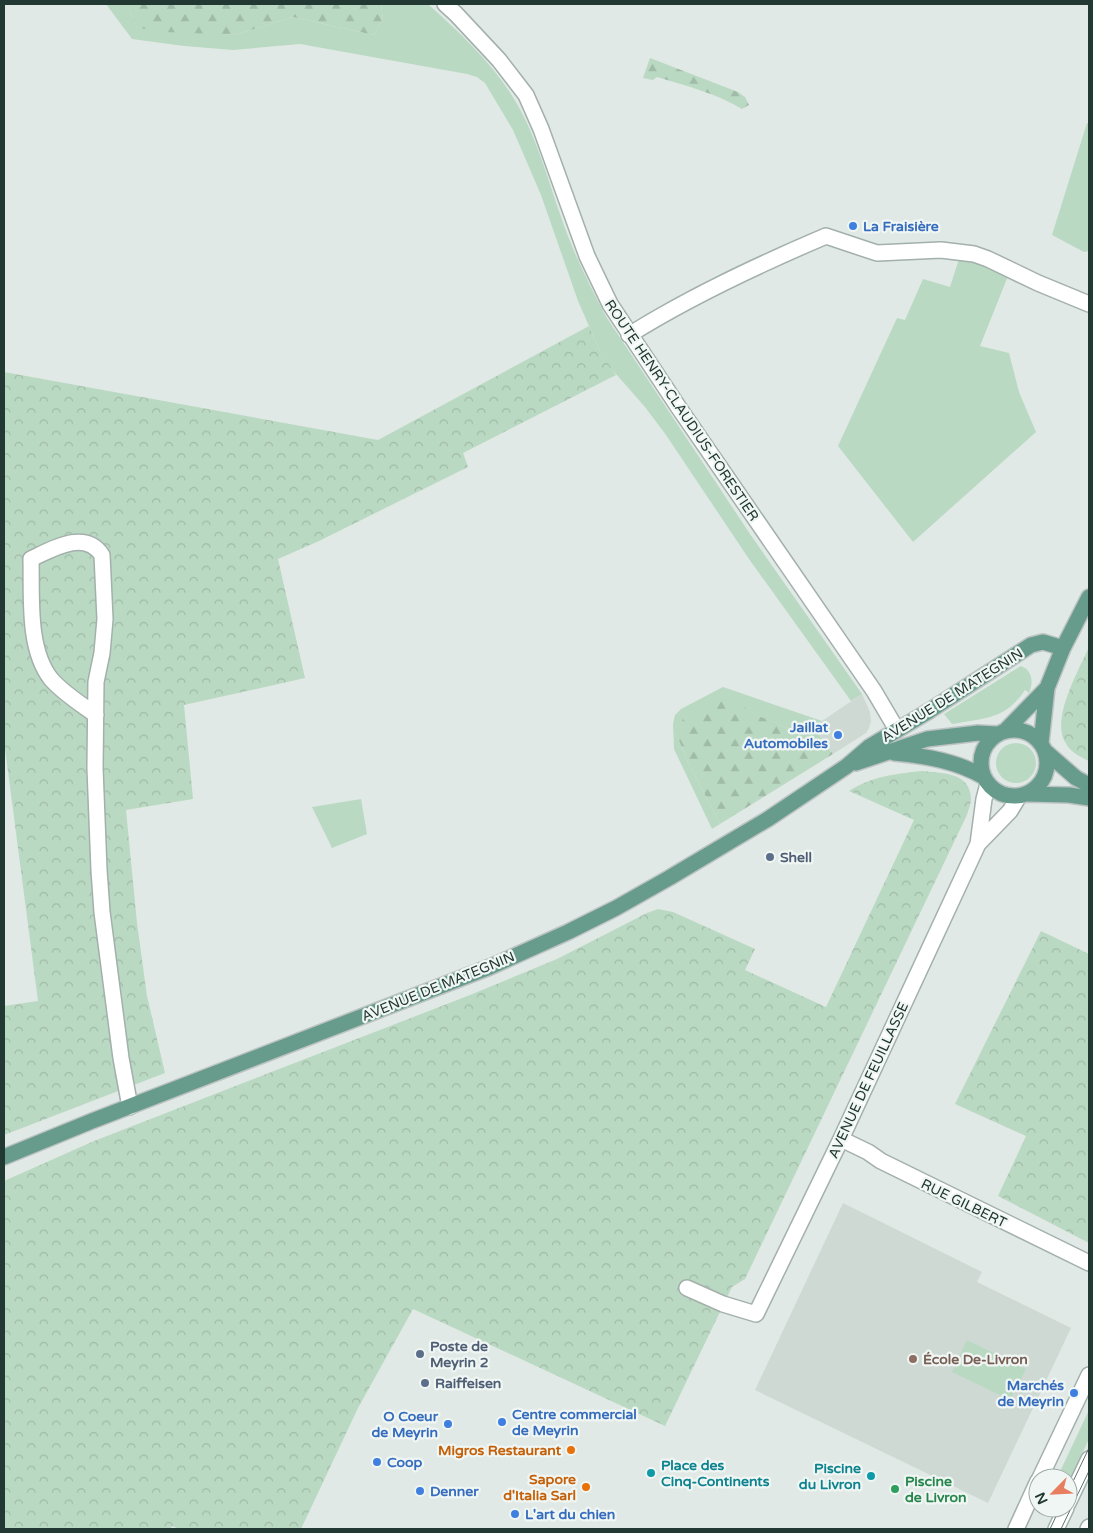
<svg xmlns="http://www.w3.org/2000/svg" width="1093" height="1533" font-family="'Varela Round',sans-serif">
	<style>
		.built { fill: #ced9d4 }
		.grass { fill: #bad9c2 }
		.forest { fill: url(#forest-firs) }
		.park { fill: url(#park-crowns) }
		.lines { fill: none; stroke-linecap: round; stroke-linejoin: round }
		.minor-casing { stroke: #a3b0ac; stroke-width: 18 }
		.major-casing { stroke: #bdc3c2; stroke-width: 18 }
		.minor { stroke: #fff; stroke-width: 15 }
		.major { stroke: #679c8d; stroke-width: 15 }
		.tram { stroke: #5c746d; stroke-width: 1 }
		.shop-dot { fill: #3f7fe0; stroke: #f0f6f3; stroke-width: 2 }
		.service-dot { fill: #5c6f8a; stroke: #f0f6f3; stroke-width: 2 }
		.education-dot { fill: #8d6e63; stroke: #f0f6f3; stroke-width: 2 }
		.food-dot { fill: #e8710a; stroke: #f0f6f3; stroke-width: 2 }
		.culture-dot { fill: #0f9aa8; stroke: #f0f6f3; stroke-width: 2 }
		.leisure-dot { fill: #2e9e5b; stroke: #f0f6f3; stroke-width: 2 }
		.labels { text-anchor: middle; stroke-width: 4.5; stroke-linejoin: round; paint-order: stroke }
		.shop-label { font-size: 14px; font-weight: bold; fill: #366cbe; stroke: #f0f6f3; text-anchor: start }
		.street-label { font-size: 14px; fill: #223832; stroke: #f0f6f3 }
		.service-label { font-size: 14px; font-weight: bold; fill: #4e5e75; stroke: #f0f6f3; text-anchor: start }
		.education-label { font-size: 14px; font-weight: bold; fill: #785e54; stroke: #f0f6f3; text-anchor: start }
		.food-label { font-size: 14px; font-weight: bold; fill: #c56008; stroke: #f0f6f3; text-anchor: end }
		.culture-label { font-size: 14px; font-weight: bold; fill: #0d838f; stroke: #f0f6f3; text-anchor: start }
		.leisure-label { font-size: 14px; font-weight: bold; fill: #27864d; stroke: #f0f6f3; text-anchor: start }
	</style>
	<defs>
		<pattern id="forest-firs" width="22" height="20" patternUnits="userSpaceOnUse" patternTransform="scale(1.25)"><rect width="22" height="20" fill="#bad9c2"/><path d="M5 1l3.5 6h-7zM16 11l3.5 6h-7z" fill="#a0bba7"/></pattern>
		<pattern id="park-crowns" width="20" height="18" patternUnits="userSpaceOnUse" patternTransform="scale(1.25)"><rect width="20" height="18" fill="#bad9c2"/><path d="M2 6a3 3 0 1 1 6 0M12 15a3 3 0 1 1 6 0" fill="none" stroke="#a0bba7"/></pattern>
	</defs>
	<rect width="100%" height="100%" fill="#e0e9e5"/>
	<path class="built" d="M 862,694 L 870,712 L 871,721 L 869,728 L 866,733 L 833,754 L 813,727 Z
		M 843,1203 L 982,1272 L 977,1282 L 1071,1328 L 988,1503 L 755,1390 Z"/>
	<path class="grass" d="M 106,4 L 127,4 L 137,28 L 235,35 L 293,17 L 374,35 L 383,19 L 381,4 L 429,5 C 459,32 489,60 511,94 C 535,131 546,174 560,214 C 572,250 589,285 607,318 L 750,534 L 862,694 L 851,701 L 749,559 L 666,435 L 645,407 L 609,366 L 600,351 L 578,301 L 541,195 L 513,130 L 485,83 L 477,77 L 467,74 L 300,44 L 233,50 L 184,46 L 132,39 Z
		M 1087,123 L 1089,124 L 1089,251 L 1084,252 L 1052,235 Z
		M 959,259 L 976,263 L 1008,276 L 980,346 L 1009,353 L 1019,392 L 1036,432 L 913,542 L 838,446 L 897,318 L 905,320 L 923,279 L 950,287 Z
		M 1021,666 C 1032,670 1034,682 1029,693 L 1025,690 C 1005,720 984,718 952,724 L 944,714 Z
		M 723,687 L 822,721 L 813,727 L 789,729 L 744,710 L 678,738 L 687,760 L 720,824 L 712,829 L 674,749 L 673,724 L 675,715 L 681,709 Z
		M996 763a20 20 0 1 1 40 0a20 20 0 1 1-40 0Z
		M 361,799 L 367,834 L 332,848 L 312,807 Z
		M 967,1340 L 1026,1369 L 1010,1400 L 952,1372 Z
		M 1089,1410 L 1089,1439 L 1068,1483 L 1068,1478 L 1057,1478 Z"/>
	<path class="forest" d="M 127,4 L 381,4 L 383,19 L 374,35 L 293,17 L 235,35 L 166,32 L 137,28 Z
		M 650,58 L 738,92 L 745,97 L 749,105 L 742,109 C 716,93 686,86 657,77 L 653,80 L 643,78 Z
		M 721,694 L 746,703 L 745,710 L 789,729 L 813,727 L 833,754 L 720,824 L 687,760 L 678,738 L 683,718 Z"/>
	<path class="park" d="M 589,326 L 600,351 L 616,375 L 463,453 L 468,467 L 319,541 L 278,559 L 305,678 L 184,705 L 193,799 L 126,810 L 137,923 L 147,996 L 165,1073 L 4,1135 L 4,1006 L 38,1001 L 4,741 L 4,372 L 378,440 Z
		M 1089,647 L 1089,761 C 1080,757 1070,752 1065,742 C 1051,718 1079,670 1089,647 Z
		M 922,771 C 941,773 970,772 971,798 C 971,804 968,812 966,817 L 745,1279 L 732,1287 L 665,1426 L 413,1309 L 358,1408 L 301,1529 L 179,1529 L 172,1526 L 171,1529 L 4,1529 L 4,1181 L 94,1141 L 470,995 L 557,959 L 647,913 L 658,909 L 673,912 L 755,949 L 745,970 L 826,1007 L 914,820 L 849,791 C 873,776 895,774 922,771 Z
		M 1041,931 L 1089,954 L 1089,1243 L 998,1196 L 1026,1136 L 955,1104 Z"/>
	<g class="lines">
		<defs>
			<path id="minor" d="M 445,4 L 456,14 L 499,60 L 526,95 L 541,129 L 587,256 L 610,304 L 679,408 L 874,691 L 897,730
				M 629,335 C 691,296 758,265 826,236 L 877,253 L 941,250 L 974,254 L 988,259 L 1038,283 L 1089,304
				M 96,715 C 81,704 63,693 51,679 C 27,649 32,595 31,559 C 52,549 85,529 102,555 L 105,619 L 102,653 L 96,682 L 95,768 L 99,870 L 102,912 L 121,1058 L 130,1107
				M 978,844 L 1010,811 L 1019,796
				M 841,1139 L 868,1152 L 881,1161 L 1089,1263
				M 687,1288 L 723,1304 L 756,1314 L 841,1139 L 978,844 L 984,799 L 988,784
				M 1040,1478 L 1089,1375
				M 1068,1503 L 1089,1459
				M 1016,1529 L 1038,1481
				M 1056,1529 L 1066,1508
				M 1088,1529 L 1089,1527"/>
			<path id="major" d="M981 763a33 33 0 1 1 66 0a33 33 0 1 1-66 0Z
				M 1005,731 L 1047,688
				M 1041,743 L 1047,688 L 1063,648 L 1089,597
				M 1045,751 L 1076,778 L 1089,785
				M 894,753 C 926,756 956,761 984,777
				M 856,763 L 927,739 L 978,733 L 997,734
				M 1027,794 L 1069,795 L 1089,798
				M 4,1157 L 92,1121 L 490,967 L 568,932 L 616,908 L 669,878 L 768,819 L 847,766 L 869,747 L 929,711 L 1031,645 L 1043,642 L 1063,648"/>
		</defs>
		<use href="#minor" class="minor-casing"/>
		<use href="#major" class="major-casing"/>
		<use href="#minor" class="minor"/>
		<use href="#major" class="major"/>
		<path class="tram" d="M 1068,1492 L 1089,1448
			M 1050,1529 L 1060,1508
			M 1061,1529 L 1089,1471"/>
	</g>
	<g class="shop-dot">
		<circle cx="853" cy="226" r="5"/>
		<circle cx="838" cy="735" r="5"/>
		<circle cx="1074" cy="1393" r="5"/>
		<circle cx="502" cy="1422" r="5"/>
		<circle cx="448" cy="1424" r="5"/>
		<circle cx="377" cy="1462" r="5"/>
		<circle cx="420" cy="1491" r="5"/>
		<circle cx="515" cy="1514" r="5"/>
	</g>
	<g class="service-dot">
		<circle cx="770" cy="857" r="5"/>
		<circle cx="420" cy="1354" r="5"/>
		<circle cx="425" cy="1383" r="5"/>
	</g>
	<circle class="education-dot" cx="913" cy="1359" r="5"/>
	<g class="food-dot">
		<circle cx="571" cy="1450" r="5"/>
		<circle cx="586" cy="1487" r="5"/>
	</g>
	<g class="culture-dot">
		<circle cx="651" cy="1473" r="5"/>
		<circle cx="871" cy="1476" r="5"/>
	</g>
	<circle class="leisure-dot" cx="895" cy="1489" r="5"/>
	<g class="labels">
		<g class="shop-label">
			<text x="863" y="231">La Fraisière</text>
			<text x="828" y="732" text-anchor="end">Jaillat<tspan x="828" dy="16">Automobiles</tspan></text>
			<text x="1064" y="1390" text-anchor="end">Marchés<tspan x="1064" dy="16">de Meyrin</tspan></text>
			<text x="512" y="1419">Centre commercial<tspan x="512" dy="16">de Meyrin</tspan></text>
			<text x="438" y="1421" text-anchor="end">O Coeur<tspan x="438" dy="16">de Meyrin</tspan></text>
			<text x="387" y="1467">Coop</text>
			<text x="430" y="1496">Denner</text>
			<text x="525" y="1519">L'art du chien</text>
		</g>
		<g class="street-label">
			<text transform="translate(682 410) rotate(56)" y="5">ROUTE HENRY-CLAUDIUS-FORESTIER</text>
			<text transform="translate(952 695) rotate(-32)" y="5">AVENUE DE MATEGNIN</text>
			<text transform="translate(438 986) rotate(-22)" y="5">AVENUE DE MATEGNIN</text>
			<text transform="translate(868 1080) rotate(-65)" y="5">AVENUE DE FEUILLASSE</text>
			<text transform="translate(964 1203) rotate(26)" y="5">RUE GILBERT</text>
		</g>
		<g class="service-label">
			<text x="780" y="862">Shell</text>
			<text x="430" y="1351">Poste de<tspan x="430" dy="16">Meyrin 2</tspan></text>
			<text x="435" y="1388">Raiffeisen</text>
		</g>
		<g class="education-label">
			<text x="923" y="1364">École De-Livron</text>
		</g>
		<g class="food-label">
			<text x="561" y="1455">Migros Restaurant</text>
			<text x="576" y="1484">Sapore<tspan x="576" dy="16">d'Italia Sarl</tspan></text>
		</g>
		<g class="culture-label">
			<text x="661" y="1470">Place des<tspan x="661" dy="16">Cinq-Continents</tspan></text>
			<text x="861" y="1473" text-anchor="end">Piscine<tspan x="861" dy="16">du Livron</tspan></text>
		</g>
		<g class="leisure-label">
			<text x="905" y="1486">Piscine<tspan x="905" dy="16">de Livron</tspan></text>
		</g>
	</g>
	<rect width="1093" height="1533" fill="none" stroke="#223832" stroke-width="10"/>
	<g transform="translate(1053 1493) rotate(246)"><circle r="24" fill="#f0f6f3" stroke="#9eaaa6"/>
	<path d="M0-4L9 19L0 12L-9 19Z" fill="#e77e60"/>
	<text y="-8" font-size="14" font-weight="bold" text-anchor="middle" fill="#223832">N</text>
	</g>
</svg>
